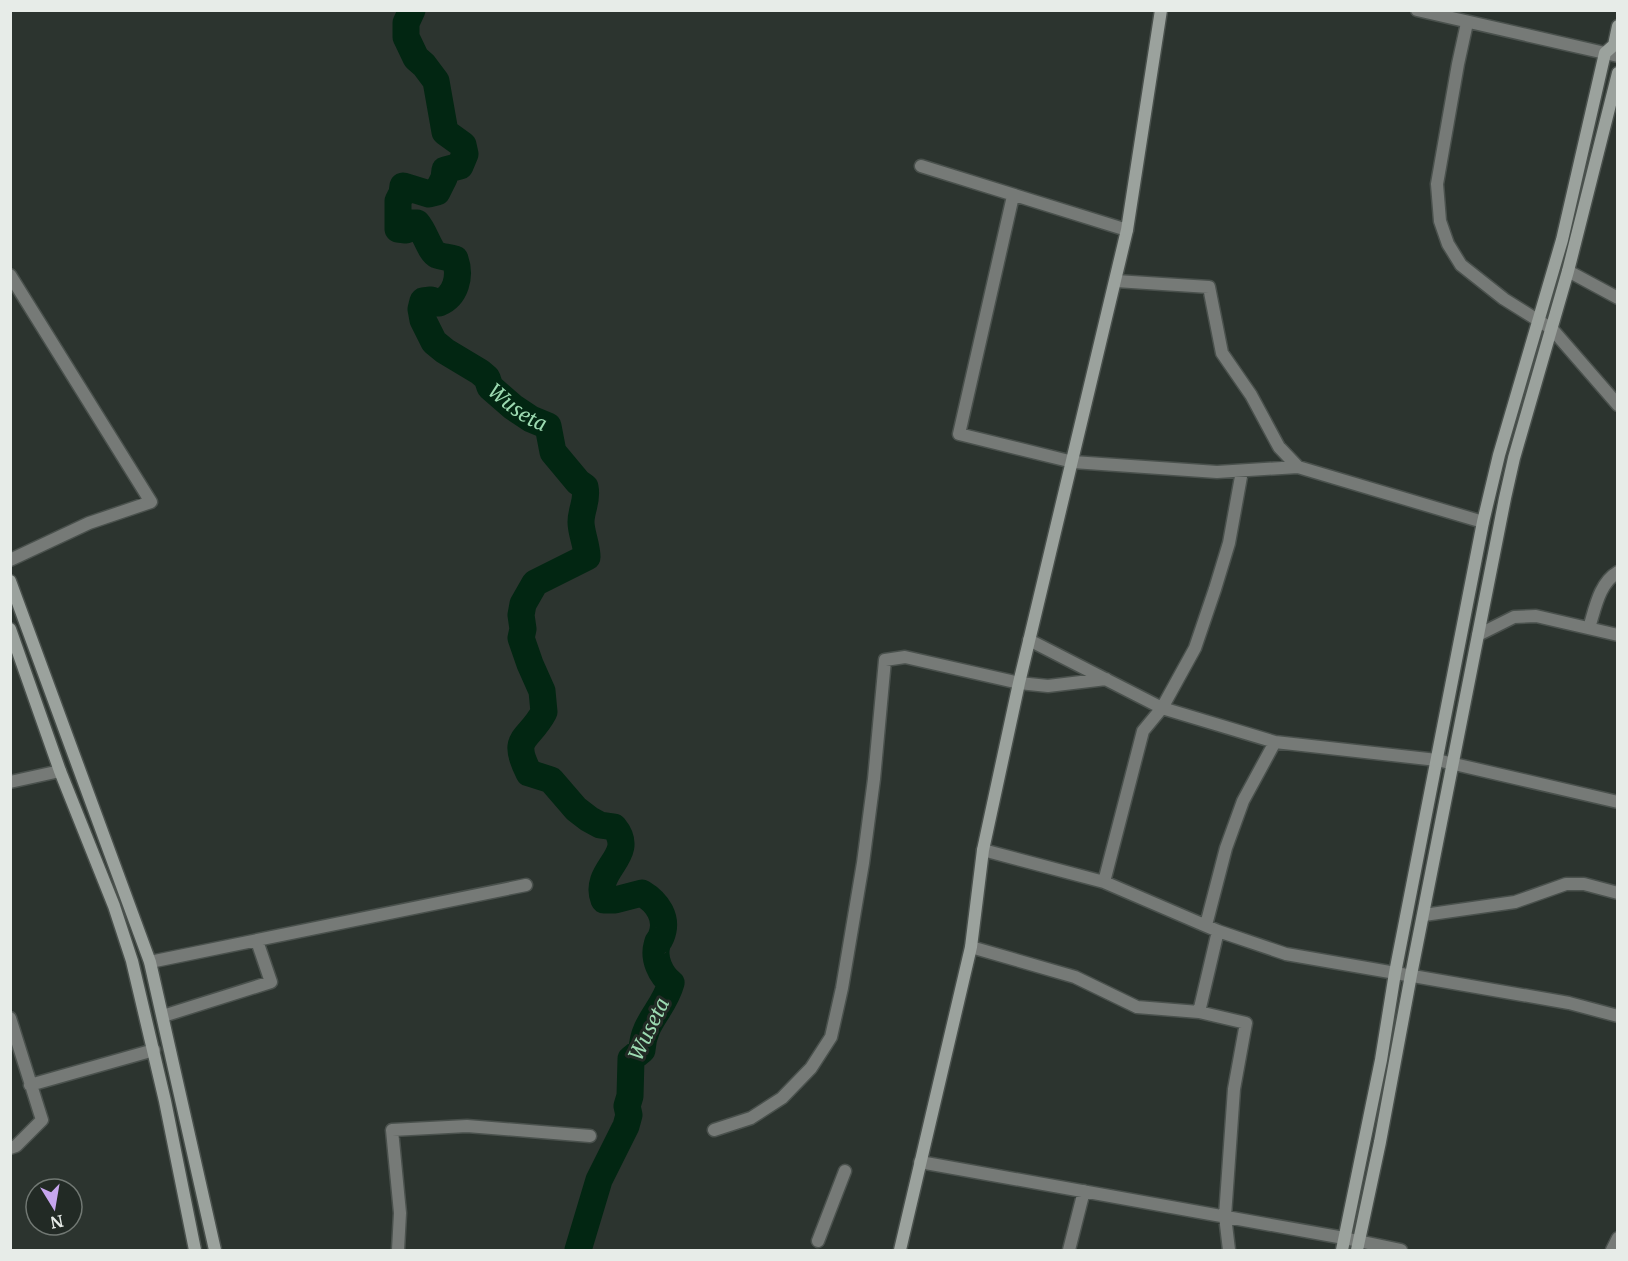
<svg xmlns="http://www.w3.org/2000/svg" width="1628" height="1261" font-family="Merriweather,serif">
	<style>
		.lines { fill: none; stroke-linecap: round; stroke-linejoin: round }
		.river { stroke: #022612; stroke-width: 27 }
		.street-casing { stroke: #4a514d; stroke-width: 15 }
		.secondary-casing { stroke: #4a514d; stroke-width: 15 }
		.street { stroke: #767a77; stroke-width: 12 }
		.secondary { stroke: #9ba29d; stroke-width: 12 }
		.labels { text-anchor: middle; stroke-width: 6; stroke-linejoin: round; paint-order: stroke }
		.water-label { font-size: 20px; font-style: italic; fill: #9cdab1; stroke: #222a25 }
	</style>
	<rect width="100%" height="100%" fill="#2c342f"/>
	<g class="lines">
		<path class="river" id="s1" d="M 412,10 L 406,23 L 406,37 L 416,58 L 424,65 L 436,81 L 445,132 L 463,145 L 465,154 L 460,166 L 445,170 L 444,178 L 437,192 L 429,194 L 403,186 L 402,193 L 398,201 L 398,229 L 406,230 L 411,223 L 417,223 C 425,232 430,252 437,255 C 442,257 449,257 455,259 C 461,276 456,296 439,303 L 431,300 L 423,301 L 421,309 L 423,320 L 434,342 L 445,351 L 480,372 L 487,378 L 490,387 L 513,407 L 531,419 L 548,426 L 553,452 L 578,482 L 585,487 C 588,501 581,509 581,522 C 581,533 587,545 587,557 L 535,583 L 523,604 L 521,615 L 523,629 L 521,638 L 530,664 L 542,691 L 544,712 C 528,742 510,736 529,773 L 551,780 L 576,809 L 589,819 L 600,825 L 614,827 C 638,856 592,869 604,900 L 615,900 L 642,893 C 657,902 669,918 661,937 C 658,945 659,937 657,945 C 653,959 661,975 671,983 C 664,1009 643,1022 642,1050 L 631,1059 L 630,1096 L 627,1106 L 629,1115 L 626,1126 L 599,1180 L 578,1250"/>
		<defs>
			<path id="street" d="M 1417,10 L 1618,56
				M 1467,23 L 1458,64 L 1437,184 L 1440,221 L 1448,244 L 1461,265 L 1504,299 L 1552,329 L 1618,405
				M 921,166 L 1127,230
				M 1013,196 L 959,434 L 1073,462 L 1217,472 L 1298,467
				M 1568,271 L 1618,298
				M 10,275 L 151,502 L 89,523 L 10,560
				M 1116,281 L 1209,287 L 1222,353 L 1251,395 L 1279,447 L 1298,467 L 1483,522
				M 1589,628 C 1595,609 1599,583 1618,572
				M 1478,635 L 1514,617 L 1536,616 L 1618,635
				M 1029,640 L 1162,708 L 1275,742 L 1437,760 L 1618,802
				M 10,782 L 60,771
				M 983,850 L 1104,882 L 1218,931 L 1286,954 L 1569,1003 L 1618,1016
				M 1104,882 L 1143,731 L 1162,708 L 1195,648 L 1215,589 L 1229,543 L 1242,471
				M 1424,915 L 1515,902 L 1566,884 L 1584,884 L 1618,893
				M 1206,925 L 1226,848 L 1243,801 L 1275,742
				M 971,947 L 1075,977 L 1137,1007 L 1199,1012 L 1246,1023 L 1234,1089 L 1225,1216 L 1229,1250
				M 150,962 L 526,885
				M 1199,1012 L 1218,931
				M 163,1016 L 271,982 L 257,941
				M 10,1018 L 42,1120 L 16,1146 L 10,1148
				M 30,1085 L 154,1050
				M 714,1130 L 751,1118 L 782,1098 L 811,1068 L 831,1037 L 842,988 L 863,863 L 874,779 L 885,660 L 905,657 L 1019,683 L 1048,686 L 1106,679
				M 920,1162 L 1344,1238 L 1401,1250
				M 818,1241 L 845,1171
				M 398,1250 L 400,1213 L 392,1130 L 467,1126 L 590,1136
				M 1069,1250 L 1084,1191
				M 1612,1250 L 1618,1238"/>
			<path id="secondary" d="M 10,581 L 150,962 L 215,1250
				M 10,629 L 60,771 L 114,906 L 132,961 L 165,1101 L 195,1250
				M 900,1250 L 971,947 L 983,850 L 1019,683 L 1127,230 L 1161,10
				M 1342,1250 L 1381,1060 L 1395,973 L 1483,522 L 1499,455 L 1562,240 L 1605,53 L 1614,45 L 1618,26
				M 1357,1250 L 1380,1142 L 1411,975 L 1505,498 L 1514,458 L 1568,271 L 1618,73"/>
		</defs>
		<use href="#street" class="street-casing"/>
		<use href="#secondary" class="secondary-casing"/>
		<use href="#street" class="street"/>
		<use href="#secondary" class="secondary"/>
	</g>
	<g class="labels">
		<g class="water-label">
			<text dy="7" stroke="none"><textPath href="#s1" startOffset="597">Wuseta</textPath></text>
			<text transform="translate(649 1029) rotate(-64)" y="7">Wuseta</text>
		</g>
	</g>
	<rect width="1628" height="1261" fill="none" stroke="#e7ece8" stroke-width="24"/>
	<g transform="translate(54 1207) rotate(169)"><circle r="28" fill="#222a25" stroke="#717873" stroke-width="1.5"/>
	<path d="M0-4.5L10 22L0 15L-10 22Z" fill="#c7a6ef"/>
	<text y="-9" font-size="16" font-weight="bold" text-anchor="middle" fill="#e7ece8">N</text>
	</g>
</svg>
